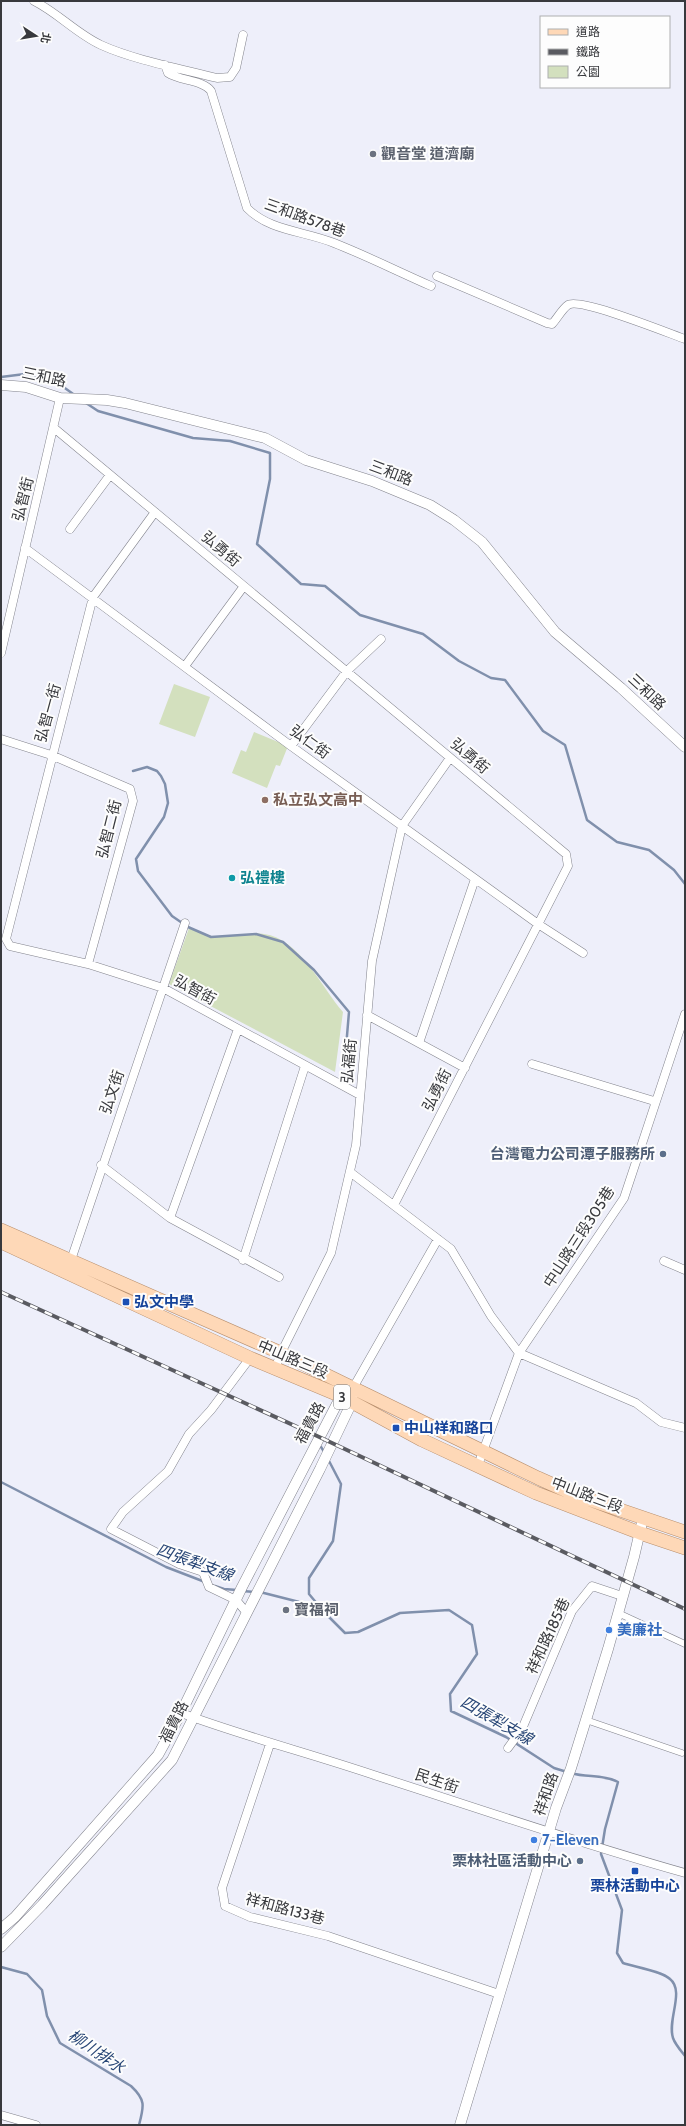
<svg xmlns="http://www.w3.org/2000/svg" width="686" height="2126" font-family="Cabin,'Noto Sans TC',sans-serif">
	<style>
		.green { fill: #d3e0be }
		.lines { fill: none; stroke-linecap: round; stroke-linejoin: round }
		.stream { stroke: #8090ac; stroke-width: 2.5 }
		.pedestrian-casing { stroke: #83848d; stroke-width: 7 }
		.minor-casing { stroke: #83848d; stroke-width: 9 }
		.tertiary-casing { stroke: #83848d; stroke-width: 11 }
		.primary-casing { stroke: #b88f6d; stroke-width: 14 }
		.pedestrian { stroke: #fff; stroke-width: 6 }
		.minor { stroke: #fff; stroke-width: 8 }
		.tertiary { stroke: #fff; stroke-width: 10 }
		.primary { stroke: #fed8b7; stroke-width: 13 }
		.rail-casing { stroke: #5a5b61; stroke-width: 4 }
		.rail { stroke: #fdfdfd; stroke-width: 2.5; stroke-dasharray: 8; stroke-linecap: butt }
		.worship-dot { fill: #6b7280; stroke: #fdfdfd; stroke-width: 1.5 }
		.education-dot { fill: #8d6e63; stroke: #fdfdfd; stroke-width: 1.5 }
		.culture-dot { fill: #0f9aa8; stroke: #fdfdfd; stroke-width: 1.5 }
		.service-dot { fill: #5c6f8a; stroke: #fdfdfd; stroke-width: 1.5 }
		.transit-dot { fill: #1a4fb4; stroke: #fdfdfd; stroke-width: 1.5 }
		.shop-dot { fill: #3f7fe0; stroke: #fdfdfd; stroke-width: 1.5 }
		.labels { text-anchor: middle; stroke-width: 4; stroke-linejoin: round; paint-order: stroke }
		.shield { fill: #fdfdfd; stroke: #737477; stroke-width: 1 }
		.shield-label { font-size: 14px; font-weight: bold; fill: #38393d }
		.worship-label { font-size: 15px; font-weight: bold; fill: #5b616d; stroke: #fdfdfd; text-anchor: start }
		.street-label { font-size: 15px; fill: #38393d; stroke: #fdfdfd }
		.education-label { font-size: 15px; font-weight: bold; fill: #785e54; stroke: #fdfdfd; text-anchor: start }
		.culture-label { font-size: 15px; font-weight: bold; fill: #0d838f; stroke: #fdfdfd; text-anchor: start }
		.service-label { font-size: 15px; font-weight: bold; fill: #4e5e75; stroke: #fdfdfd; text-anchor: end }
		.transit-label { font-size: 15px; font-weight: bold; fill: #164399; stroke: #fdfdfd; text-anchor: start }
		.shop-label { font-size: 15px; font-weight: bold; fill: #366cbe; stroke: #fdfdfd; text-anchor: start }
		.water-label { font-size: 16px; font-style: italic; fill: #284676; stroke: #fdfdfd }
	</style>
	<rect width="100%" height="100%" fill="#eeeffa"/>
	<path class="green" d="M 174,684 L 210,697 L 195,737 L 159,724 Z
		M 254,732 L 288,746 L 280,766 L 276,765 L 267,788 L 232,773 L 241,750 L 246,752 Z
		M 189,928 C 196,930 204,935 212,936 C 229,938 247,932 264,934 C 299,938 322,988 343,1012 L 335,1072 L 169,984 Z"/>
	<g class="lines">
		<path class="stream" d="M 1,377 L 25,374 L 62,386 L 76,396
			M 86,403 L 98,411 L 193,438 L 230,441 L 270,453 L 270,479 L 257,544 L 301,584 L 325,586 L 360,615 L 423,634 L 459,661 L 491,678 L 505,680 L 543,731 L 565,745 L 587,820 L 617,842 L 649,850 L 674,870 L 685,884
			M 133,771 L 147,767 L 157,771 L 161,776 L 165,784 L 168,803 L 164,817 L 136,859 L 138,871 L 172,916 L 188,927 L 211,937 L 256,934 L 283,942 L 314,970 L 349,1012 L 345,1059
			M 321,1447 L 325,1453
			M 1,1482 L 166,1567 L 205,1582
			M 215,1586 L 224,1589 L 237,1590
			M 242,1591 L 255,1592
			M 260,1592 L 319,1607 L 345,1633 L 358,1632 L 400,1613 L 449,1610 L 472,1625 L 477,1654 L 450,1694 L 451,1711 L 506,1737 L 554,1768 L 567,1772
			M 319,1606 L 309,1594 L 309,1578 L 333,1541 L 341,1484 L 328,1459
			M 571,1773 C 587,1778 603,1774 618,1782 L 605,1829 L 601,1854 L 622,1910 L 617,1953 L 623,1963 C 635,1967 662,1971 670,1979 C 685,1991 667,2020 673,2038 C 675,2044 681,2051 685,2056
			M 1,1967 L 27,1974 L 42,1990 L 47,2016 L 60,2043 L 131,2086 C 146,2100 144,2106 139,2125"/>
		<defs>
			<path id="pedestrian" d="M 618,1613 L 685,1644
				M 586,1720 L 682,1753"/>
			<path id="minor" d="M 34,1 C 58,13 77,34 101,45 C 134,60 182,69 217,78 L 230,77 L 236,68 L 243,35
				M 165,65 L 168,73 C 180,81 203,80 211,91 L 247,208 C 269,231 305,231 334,243 C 367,256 399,272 431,286
				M 437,276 L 547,323 L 552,324 C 557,319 562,309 568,305 C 579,297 668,333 685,339
				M 54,428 L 566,854 L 568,866 L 394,1205
				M 155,512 L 93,597 L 6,939 L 10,946 L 88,964 L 163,988 L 360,1095
				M 70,529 L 110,475
				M 25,548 L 291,746 L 538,924 L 583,953
				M 1,653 L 60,398
				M 185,666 L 244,586
				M 1,739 L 51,755 L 130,789 L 133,801 L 88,964
				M 291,746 L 347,671 L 381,639
				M 367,1015 L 465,1068
				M 419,1043 L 475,879
				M 532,1064 L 654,1101
				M 101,1165 L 170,1218 L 279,1277
				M 350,1172 L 451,1249 L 491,1316 L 519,1353 L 636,1403 L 661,1422 L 685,1428
				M 170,1218 L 238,1029
				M 243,1260 L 305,1066
				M 664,1261 L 685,1270
				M 70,1263 L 185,923
				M 275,1369 L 281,1353 L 331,1253 L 356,1145 L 372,961 L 402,826 L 450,758
				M 353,1388 L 438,1239
				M 478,1465 L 519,1353 L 624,1198 L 685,1014
				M 247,1613 L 236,1600 L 209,1587 L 203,1572 L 179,1564 L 111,1529 L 123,1512 L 168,1471 L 189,1434 L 211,1410 L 250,1358
				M 181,1713 C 246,1737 312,1754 377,1776 C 480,1809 581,1844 685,1873
				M 270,1744 L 222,1888 L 225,1906 L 250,1917 L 328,1936 L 499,1994
				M 508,1748 L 522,1729 L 572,1611 L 592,1586 L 622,1596
				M 1,2115 L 36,2125"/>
			<path id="tertiary" d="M 1,385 L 26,387 L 60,398 L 107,400 L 125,403 L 265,438 L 306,460 L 372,481 L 430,505 L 454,520 L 482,542 L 555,632 L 621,688 L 685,747
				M 1,1929 L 15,1917 L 158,1755 L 181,1713 L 242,1587 L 341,1396 L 346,1393
				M 1,1947 L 42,1905 L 172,1760 L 320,1469 L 352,1402 L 352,1396
				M 460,2125 L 556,1808 L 571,1768 L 608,1649 L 634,1557 L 643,1518"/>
			<path id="primary" d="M 1,1230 L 281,1353 L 538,1478 L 576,1495 L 685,1532
				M 1,1242 L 250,1358 L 341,1396 L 422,1440 L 536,1493 L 640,1533 L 685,1548"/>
		</defs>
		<use href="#pedestrian" class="pedestrian-casing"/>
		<use href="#minor" class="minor-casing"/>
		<use href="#tertiary" class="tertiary-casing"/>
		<use href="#primary" class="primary-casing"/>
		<use href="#pedestrian" class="pedestrian"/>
		<use href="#minor" class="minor"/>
		<use href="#tertiary" class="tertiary"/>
		<use href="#primary" class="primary"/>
		<defs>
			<path id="rail" d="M 1,1292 L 315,1435 L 685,1609"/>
		</defs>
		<use href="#rail" class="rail-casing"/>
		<use href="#rail" class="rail"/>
	</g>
	<g class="worship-dot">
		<circle cx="373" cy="154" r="4"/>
		<circle cx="286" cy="1610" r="4"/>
	</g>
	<circle class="education-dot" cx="265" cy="800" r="4"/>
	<circle class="culture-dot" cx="232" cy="878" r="4"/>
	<g class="service-dot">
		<circle cx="663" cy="1154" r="4"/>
		<circle cx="580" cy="1861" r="4"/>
	</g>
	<g class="transit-dot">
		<rect x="122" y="1298" width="8" height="8" rx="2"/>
		<rect x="392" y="1424" width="8" height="8" rx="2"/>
		<rect x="631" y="1867" width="8" height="8" rx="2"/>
	</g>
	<g class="shop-dot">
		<circle cx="609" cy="1630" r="4"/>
		<circle cx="534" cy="1840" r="4"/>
	</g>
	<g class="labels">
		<rect class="shield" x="334" y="1385" width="16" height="24" rx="3"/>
		<g class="shield-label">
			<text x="342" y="1402">3</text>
		</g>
		<g class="worship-label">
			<text x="381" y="159">觀音堂 道濟廟</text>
			<text x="294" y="1615">寶福祠</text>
		</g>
		<g class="street-label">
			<text transform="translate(305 218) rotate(20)" y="5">三和路578巷</text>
			<text transform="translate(44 377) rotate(12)" y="5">三和路</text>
			<text transform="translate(391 473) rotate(21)" y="5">三和路</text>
			<text transform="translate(23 499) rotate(-76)" y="5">弘智街</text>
			<text transform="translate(221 549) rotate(40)" y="5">弘勇街</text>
			<text transform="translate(647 692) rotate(43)" y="5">三和路</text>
			<text transform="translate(48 713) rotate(-75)" y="5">弘智一街</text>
			<text transform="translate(310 742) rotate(36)" y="5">弘仁街</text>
			<text transform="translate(470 756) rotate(40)" y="5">弘勇街</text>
			<text transform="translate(109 829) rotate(-76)" y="5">弘智二街</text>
			<text transform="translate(195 990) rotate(28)" y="5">弘智街</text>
			<text transform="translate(349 1061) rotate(-85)" y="5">弘福街</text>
			<text transform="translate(437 1090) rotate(-63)" y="5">弘勇街</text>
			<text transform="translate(112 1092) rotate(-71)" y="5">弘文街</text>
			<text transform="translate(579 1237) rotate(-57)" y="5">中山路三段305巷</text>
			<text transform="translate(293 1359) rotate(23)" y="5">中山路三段</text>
			<text transform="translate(310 1423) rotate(-62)" y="5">福貴路</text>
			<text transform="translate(587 1495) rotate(21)" y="5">中山路三段</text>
			<text transform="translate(548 1636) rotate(-65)" y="5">祥和路185巷</text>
			<text transform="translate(174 1722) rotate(-63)" y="5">福貴路</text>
			<text transform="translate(437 1781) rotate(19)" y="5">民生街</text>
			<text transform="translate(546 1794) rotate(-71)" y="5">祥和路</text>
			<text transform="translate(285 1909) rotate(15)" y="5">祥和路133巷</text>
		</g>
		<g class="education-label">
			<text x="273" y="805">私立弘文高中</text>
		</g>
		<g class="culture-label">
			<text x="240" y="883">弘禮樓</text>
		</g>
		<g class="service-label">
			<text x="655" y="1159">台灣電力公司潭子服務所</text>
			<text x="572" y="1866">栗林社區活動中心</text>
		</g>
		<g class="transit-label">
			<text x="134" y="1307">弘文中學</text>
			<text x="404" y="1433">中山祥和路口</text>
			<text x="635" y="1891" text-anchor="middle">栗林活動中心</text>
		</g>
		<g class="shop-label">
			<text x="617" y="1635">美廉社</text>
			<text x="542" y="1845">7-Eleven</text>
		</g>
		<g class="water-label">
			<text transform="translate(195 1562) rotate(20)" y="6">四張犁支線</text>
			<text transform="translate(497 1720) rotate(30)" y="6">四張犁支線</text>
			<text transform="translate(97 2051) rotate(34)" y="6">柳川排水</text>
		</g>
	</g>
	<rect width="686" height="2126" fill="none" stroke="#38393d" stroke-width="4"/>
	<rect x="540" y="16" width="130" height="72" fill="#fdfdfd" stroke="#aeafb0"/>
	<rect x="548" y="29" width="20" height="6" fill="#fed8b7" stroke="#aeafb0"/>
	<text x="576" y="36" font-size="12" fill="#38393d">道路</text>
	<rect x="548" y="49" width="20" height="6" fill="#5a5b61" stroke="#aeafb0"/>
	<text x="576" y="56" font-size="12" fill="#38393d">鐵路</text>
	<rect x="548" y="66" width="20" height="12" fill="#d3e0be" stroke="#aeafb0"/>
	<text x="576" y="76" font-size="12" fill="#38393d">公園</text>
	<g transform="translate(36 36) rotate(102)" stroke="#fdfdfd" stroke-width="3" paint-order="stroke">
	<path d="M0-3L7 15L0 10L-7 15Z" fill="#38393d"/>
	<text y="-6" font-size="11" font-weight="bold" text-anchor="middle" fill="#38393d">北</text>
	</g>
</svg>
